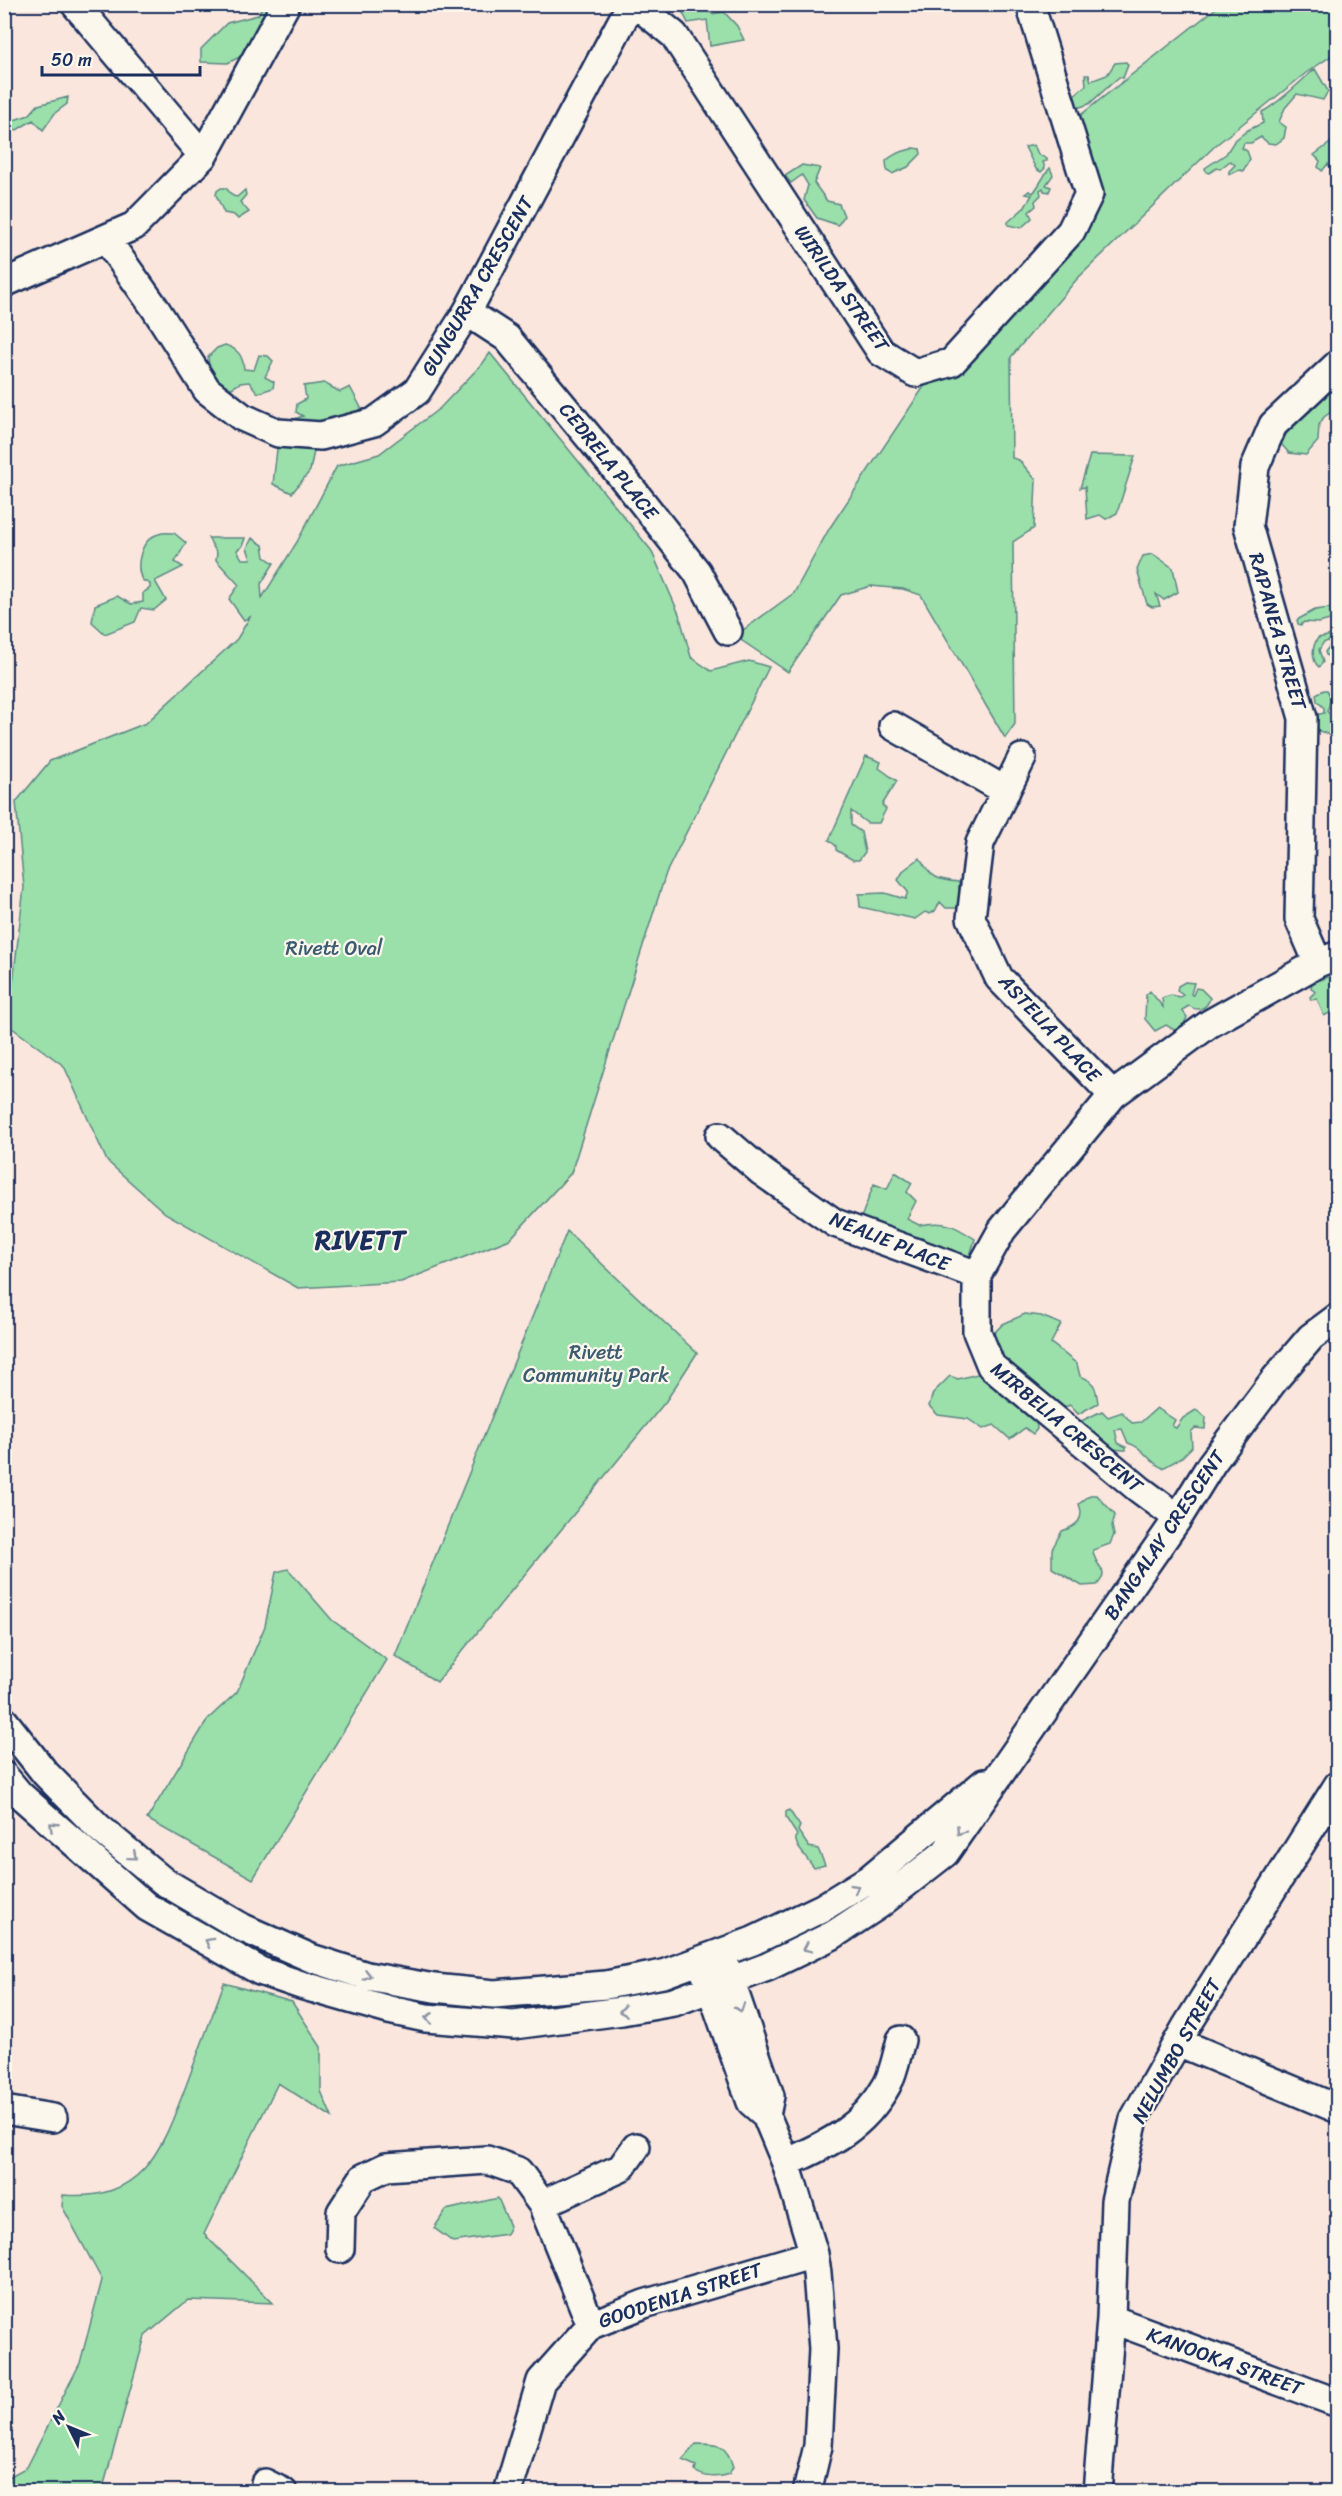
<svg xmlns="http://www.w3.org/2000/svg" width="1342" height="2496" font-family="Sriracha,sans-serif">
	<style>
		.green { fill: #9bdfaa; stroke: #5b8784; stroke-width: 1.5 }
		.lines { fill: none; stroke-linecap: round; stroke-linejoin: round }
		.minor-casing { stroke: #1b2f5e; stroke-width: 32 }
		.minor { stroke: #fbf7ec; stroke-width: 27 }
		.oneway { stroke: #8b93a5 }
		.labels { text-anchor: middle; stroke-width: 4.5; stroke-linejoin: round; paint-order: stroke }
		.street-label { font-size: 20px; fill: #1b2f5e; stroke: #fbf7ec }
		.park-label { font-size: 20px; fill: #3b5b71; stroke: #fbf7ec }
		.district-label { font-size: 26px; font-weight: bold; letter-spacing: 1.5px; fill: #1b2f5e; stroke: #fbf7ec }
	</style>
	<rect width="100%" height="100%" fill="#fae6dd"/>
	<filter id="ink" filterUnits="userSpaceOnUse"><feTurbulence type="fractalNoise" baseFrequency=".0167" numOctaves="2"/><feDisplacementMap in="SourceGraphic" scale="12" xChannelSelector="R" yChannelSelector="G"/><feConvolveMatrix kernelMatrix="1 2 1 2 8 2 1 2 1" color-interpolation-filters="sRGB"/></filter>
	<g filter="url(#ink)">
		<path class="green" d="M 263,5 L 281,5 L 249,52 L 228,63 L 201,62 L 201,49 L 227,23 L 258,15 Z
			M 679,5 L 708,5 L 712,14 L 724,12 L 737,26 L 744,40 L 710,46 L 707,20 L 688,23 Z
			M 1220,5 L 1337,5 L 1337,52 L 1306,73 L 1216,145 L 1077,279 L 1011,357 L 1012,458 L 1019,460 L 1036,480 L 1034,528 L 1013,542 L 1015,724 L 1005,738 L 921,595 L 903,589 L 871,586 L 841,595 L 788,672 L 735,636 L 794,593 L 829,529 L 925,385 L 1075,235 L 1095,194 L 1073,121 Z
			M 1126,62 L 1128,65 L 1123,78 L 1119,77 L 1089,104 L 1074,109 L 1071,98 L 1086,85 L 1085,75 L 1089,75 L 1091,81 L 1107,75 L 1115,63 Z
			M 1315,69 L 1328,91 L 1323,100 L 1297,94 L 1285,108 L 1279,122 L 1286,127 L 1284,138 L 1276,144 L 1268,143 L 1261,137 L 1251,143 L 1244,143 L 1242,148 L 1247,151 L 1250,159 L 1243,171 L 1240,170 L 1229,174 L 1229,171 L 1235,165 L 1230,161 L 1220,169 L 1217,168 L 1209,173 L 1206,172 L 1205,168 L 1226,154 L 1234,141 L 1248,130 L 1263,123 L 1262,112 C 1281,102 1297,84 1315,69 Z
			M 68,97 L 67,104 L 55,113 L 43,130 L 33,120 L 17,130 L 5,127 L 5,123 L 29,115 L 38,105 Z
			M 1337,138 L 1337,174 L 1328,164 L 1322,171 L 1318,167 L 1320,161 L 1314,155 Z
			M 1034,145 L 1038,154 L 1047,159 L 1047,161 L 1043,162 L 1045,168 L 1041,172 L 1036,169 L 1025,147 Z
			M 914,148 L 920,149 L 921,154 L 908,167 L 892,174 L 887,171 L 886,161 C 895,152 903,152 914,148 Z
			M 802,165 L 820,168 L 814,183 L 827,201 L 839,204 L 844,216 L 838,225 L 817,218 L 804,200 L 808,185 L 802,175 L 791,183 L 785,176 Z
			M 1050,168 L 1053,175 L 1046,185 L 1051,187 L 1049,192 L 1044,191 L 1043,188 L 1040,190 L 1041,195 L 1035,201 L 1036,206 L 1029,212 L 1032,218 L 1021,228 L 1008,225 L 1008,222 L 1025,207 L 1032,195 L 1025,194 L 1029,191 L 1033,193 C 1040,185 1043,176 1050,168 Z
			M 221,188 L 226,188 L 233,196 L 237,197 L 245,190 L 246,195 L 240,202 L 249,212 L 238,219 L 234,215 L 224,213 L 216,195 L 217,191 Z
			M 225,345 C 238,349 243,356 244,369 L 254,370 L 259,355 L 268,356 L 273,361 L 265,377 L 274,382 L 273,388 L 258,393 L 249,382 L 240,383 L 232,388 L 222,387 L 210,374 L 208,357 L 217,348 Z
			M 490,353 L 651,550 L 679,614 L 691,657 L 711,671 L 749,661 L 769,667 L 666,873 L 571,1173 L 510,1239 L 401,1282 L 298,1288 L 165,1213 L 107,1161 L 64,1066 L 8,1025 L 24,887 L 16,802 L 50,761 L 146,723 L 237,639 L 250,617 L 244,620 L 229,599 L 239,585 L 216,560 L 217,553 L 208,538 L 245,538 L 242,547 L 237,550 L 242,559 L 251,559 L 247,548 L 252,538 L 263,545 L 265,557 L 274,563 L 261,584 L 262,598 L 297,542 L 337,466 L 379,454 L 440,408 L 483,363 Z
			M 1337,380 L 1337,408 L 1324,417 L 1319,425 L 1318,441 L 1306,455 L 1289,453 L 1281,444 L 1295,417 Z
			M 324,383 L 340,392 L 350,387 L 367,419 L 339,429 L 331,419 L 319,426 L 310,471 L 292,493 L 273,484 L 278,441 L 288,421 L 303,416 L 296,412 L 297,404 L 306,399 L 304,386 Z
			M 1090,455 L 1135,456 L 1117,513 L 1106,519 L 1100,515 L 1087,519 L 1085,487 L 1080,488 Z
			M 174,533 L 186,543 L 175,562 L 183,567 L 155,581 L 166,600 L 154,610 L 141,608 L 135,622 L 105,634 L 92,622 L 95,605 L 117,596 L 131,604 L 143,602 L 143,593 L 150,588 L 150,584 L 142,580 C 135,566 140,539 159,534 C 163,532 170,533 174,533 Z
			M 1153,554 L 1173,568 L 1178,592 L 1164,600 L 1156,594 L 1160,606 L 1152,607 L 1147,604 L 1137,570 L 1143,556 Z
			M 1337,607 L 1337,618 L 1319,623 L 1304,622 L 1301,625 L 1298,624 L 1297,620 L 1315,610 Z
			M 1337,634 L 1337,656 L 1333,658 L 1326,655 L 1325,652 L 1331,644 L 1328,641 L 1323,643 L 1319,650 L 1323,662 L 1319,667 C 1311,660 1312,646 1318,638 Z
			M 1324,690 L 1327,690 C 1333,700 1330,702 1327,711 L 1332,717 L 1330,735 L 1319,731 L 1313,716 L 1324,713 L 1324,708 L 1317,701 L 1316,694 Z
			M 866,756 L 881,762 L 879,768 L 897,781 L 882,805 L 886,809 L 879,823 L 867,823 L 851,811 L 851,825 L 861,832 L 865,852 L 859,860 L 853,860 L 836,850 L 836,846 L 829,840 Z
			M 920,858 C 931,878 937,880 959,882 L 959,908 L 946,908 L 940,902 L 935,911 L 930,914 L 925,912 L 915,919 L 860,907 L 859,894 L 885,893 L 905,899 L 908,892 L 898,880 L 904,870 Z
			M 1337,974 L 1337,1009 L 1324,1016 L 1317,999 L 1311,1000 L 1310,997 L 1315,992 L 1311,988 L 1312,983 Z
			M 1185,982 L 1194,983 L 1191,994 L 1193,995 L 1196,988 L 1201,989 L 1210,998 C 1207,1009 1198,1012 1189,1006 L 1182,1010 L 1187,1017 L 1182,1028 L 1176,1031 L 1166,1025 L 1155,1031 L 1145,1019 L 1146,995 L 1150,991 L 1163,1007 L 1162,998 L 1171,995 L 1180,997 L 1183,995 L 1177,991 L 1178,986 Z
			M 895,1172 L 912,1183 L 907,1192 L 916,1201 L 907,1219 L 919,1225 C 945,1220 954,1225 975,1239 L 970,1256 L 964,1262 L 922,1238 L 900,1235 L 859,1223 L 874,1184 L 887,1189 Z
			M 567,1231 L 697,1353 L 666,1401 L 437,1682 L 395,1656 Z
			M 1025,1314 L 1041,1316 L 1061,1324 L 1051,1343 L 1077,1364 L 1080,1376 C 1095,1381 1096,1388 1098,1403 L 1078,1414 L 1070,1405 L 1060,1409 L 1010,1377 L 990,1337 L 1003,1324 Z
			M 981,1373 L 1036,1420 L 1037,1429 L 1033,1434 L 1025,1428 L 1010,1439 L 994,1425 L 983,1429 L 968,1419 L 938,1415 L 929,1406 L 933,1393 L 950,1376 L 958,1379 Z
			M 1157,1408 L 1175,1420 L 1172,1426 L 1176,1428 L 1183,1418 L 1196,1410 L 1206,1417 L 1205,1429 L 1195,1428 L 1191,1432 L 1192,1447 L 1181,1458 L 1163,1468 C 1149,1463 1144,1447 1128,1443 L 1122,1429 L 1115,1430 L 1118,1443 L 1126,1447 L 1126,1450 C 1106,1451 1089,1439 1081,1421 L 1102,1411 L 1108,1417 L 1122,1412 L 1132,1423 L 1141,1422 Z
			M 1090,1495 L 1097,1495 L 1115,1515 L 1112,1526 L 1114,1535 L 1110,1544 L 1093,1550 C 1094,1568 1112,1569 1097,1585 L 1082,1586 L 1052,1568 L 1052,1549 L 1062,1531 C 1077,1526 1085,1519 1079,1504 Z
			M 288,1569 L 332,1620 L 387,1660 L 253,1879 L 147,1819 L 208,1719 L 237,1692 L 265,1626 L 276,1572 Z
			M 789,1810 L 800,1826 L 798,1831 L 809,1847 L 818,1849 L 825,1865 L 814,1868 L 798,1847 L 795,1838 L 797,1835 L 786,1818 L 786,1812 Z
			M 224,1983 L 292,2002 L 321,2047 L 321,2091 L 332,2117 L 278,2083 L 204,2234 L 273,2303 L 188,2300 L 145,2336 L 103,2488 L 104,2491 L 5,2491 L 5,2479 L 27,2467 L 80,2363 L 102,2280 L 62,2206 L 63,2195 C 145,2202 162,2148 187,2083 C 199,2050 212,2017 224,1983 Z
			M 498,2198 L 510,2226 L 506,2234 L 453,2242 L 434,2228 L 446,2210 Z
			M 696,2444 C 718,2444 727,2444 733,2467 L 729,2474 C 718,2478 704,2478 695,2471 L 696,2466 L 682,2460 Z"/>
		<g class="lines">
			<defs>
				<path id="minor" d="M 75,4 L 203,156
					M 636,4 L 674,35 L 881,352 L 915,373 L 952,362 L 1071,231 L 1089,194 L 1030,4
					M 106,239 L 155,308 L 207,390 L 242,417 L 278,433 L 321,436 L 374,422 L 417,391 L 467,312 L 631,4
					M 4,283 L 134,226 L 203,156 L 286,4
					M 467,312 L 507,338 L 631,488 L 697,572 L 728,631
					M 893,726 L 1006,791
					M 1022,758 L 980,843 L 971,918 L 999,978 L 1113,1095
					M 1318,963 L 1299,919 L 1303,718 L 1248,526 L 1255,467 L 1273,425 L 1338,364
					M 720,1136 L 762,1172 L 835,1223 L 977,1275
					M 1178,1518 L 1139,1489 L 991,1366 L 977,1332 L 977,1275 L 1002,1230 L 1113,1095 L 1209,1024 L 1318,963 L 1338,955
					M 4,1721 L 45,1773 L 98,1827 L 163,1881 L 243,1928 L 311,1958 L 367,1976 L 434,1988 L 494,1994 L 606,1985 L 663,1974 L 753,1941 L 822,1908 L 869,1879 L 984,1783
					M 4,1776 L 19,1794 L 147,1907 L 260,1971 L 301,1985 L 389,2010 L 426,2018 L 514,2025 L 622,2011 L 674,2002 L 767,1967 L 833,1935 L 877,1906 L 945,1853 L 1178,1518 L 1212,1463 L 1275,1379 L 1311,1337 L 1338,1317
					M 725,1965 L 770,2096 L 766,2115
					M 705,1972 L 751,2102 L 766,2115 L 786,2163 L 814,2254 L 817,2273 L 823,2349 L 818,2446 L 807,2492
					M 1178,2042 L 1338,2109
					M 4,2110 L 53,2118
					M 786,2163 C 829,2144 863,2128 887,2085 C 894,2072 897,2054 901,2040
					M 542,2204 L 621,2168 L 636,2147
					M 340,2249 L 341,2212 L 363,2178 L 386,2167 L 487,2160 L 518,2171 L 542,2204 L 591,2325
					M 1111,2319 L 1338,2403
					M 265,2483 L 283,2492
					M 508,2492 L 541,2381 L 591,2325 L 644,2304 L 814,2254
					M 1097,2492 L 1111,2319 L 1115,2201 L 1134,2119 L 1186,2027 L 1338,1785"/>
			</defs>
			<use href="#minor" class="minor-casing"/>
			<use href="#minor" class="minor"/>
		</g>
		<defs><path id="oneway-chevron" d="M-2-3.5L2.5 0L-2 3.5" fill="none" stroke-width="1.6" stroke-linecap="round" stroke-linejoin="round" transform="scale(1.5)"/></defs>
		<g class="oneway">
			<use href="#oneway-chevron" transform="translate(53 1826) rotate(-137)"/>
			<use href="#oneway-chevron" transform="translate(960 1831) rotate(125)"/>
			<use href="#oneway-chevron" transform="translate(133 1856) rotate(40)"/>
			<use href="#oneway-chevron" transform="translate(855 1888) rotate(-31)"/>
			<use href="#oneway-chevron" transform="translate(209 1942) rotate(-151)"/>
			<use href="#oneway-chevron" transform="translate(807 1948) rotate(154)"/>
			<use href="#oneway-chevron" transform="translate(367 1975) rotate(14)"/>
			<use href="#oneway-chevron" transform="translate(740 2008) rotate(71)"/>
			<use href="#oneway-chevron" transform="translate(623 2011) rotate(171)"/>
			<use href="#oneway-chevron" transform="translate(429 2018) rotate(-173)"/>
		</g>
	</g>
	<g class="labels">
		<g class="street-label">
			<text transform="translate(477 286) rotate(-60)" y="7">GUNGURRA CRESCENT</text>
			<text transform="translate(842 288) rotate(55)" y="7">WIRILDA STREET</text>
			<text transform="translate(609 461) rotate(51)" y="7">CEDRELA PLACE</text>
			<text transform="translate(1278 631) rotate(74)" y="7">RAPANEA STREET</text>
			<text transform="translate(1050 1028) rotate(47)" y="7">ASTELIA PLACE</text>
			<text transform="translate(890 1241) rotate(22)" y="7">NEALIE PLACE</text>
			<text transform="translate(1067 1427) rotate(40)" y="7">MIRBELIA CRESCENT</text>
			<text transform="translate(1164 1535) rotate(-56)" y="7">BANGALAY CRESCENT</text>
			<text transform="translate(1176 2051) rotate(-61)" y="7">NELUMBO STREET</text>
			<text transform="translate(680 2295) rotate(-18)" y="7">GOODENIA STREET</text>
			<text transform="translate(1225 2361) rotate(20)" y="7">KANOOKA STREET</text>
		</g>
		<g class="park-label">
			<text x="334" y="955">Rivett Oval</text>
			<text x="596" y="1359">Rivett<tspan x="596" dy="23">Community Park</tspan></text>
		</g>
		<g class="district-label">
			<text x="361" y="1249">RIVETT</text>
		</g>
	</g>
	<rect width="1342" height="2496" fill="none" stroke="#fbf7ec" stroke-width="24"/>
	<rect x="12" y="12" width="1318" height="2472" fill="none" stroke="#1b2f5e" stroke-width="2" filter="url(#ink)"/>
	<g transform="translate(69 2427) rotate(313)" stroke="#fbf7ec" stroke-width="4.5" paint-order="stroke">
	<path d="M0-4.5L10 22L0 15L-10 22Z" fill="#1b2f5e"/>
	<text y="-9" font-size="16" font-weight="bold" text-anchor="middle" fill="#1b2f5e">N</text>
	</g>
	<path d="M42 66v9h158v-9" fill="none" stroke="#1b2f5e" stroke-width="3"/>
	<text x="51" y="66" font-size="18" fill="#1b2f5e" stroke="#fbf7ec" stroke-width="4.5" paint-order="stroke">50 m</text>
</svg>
